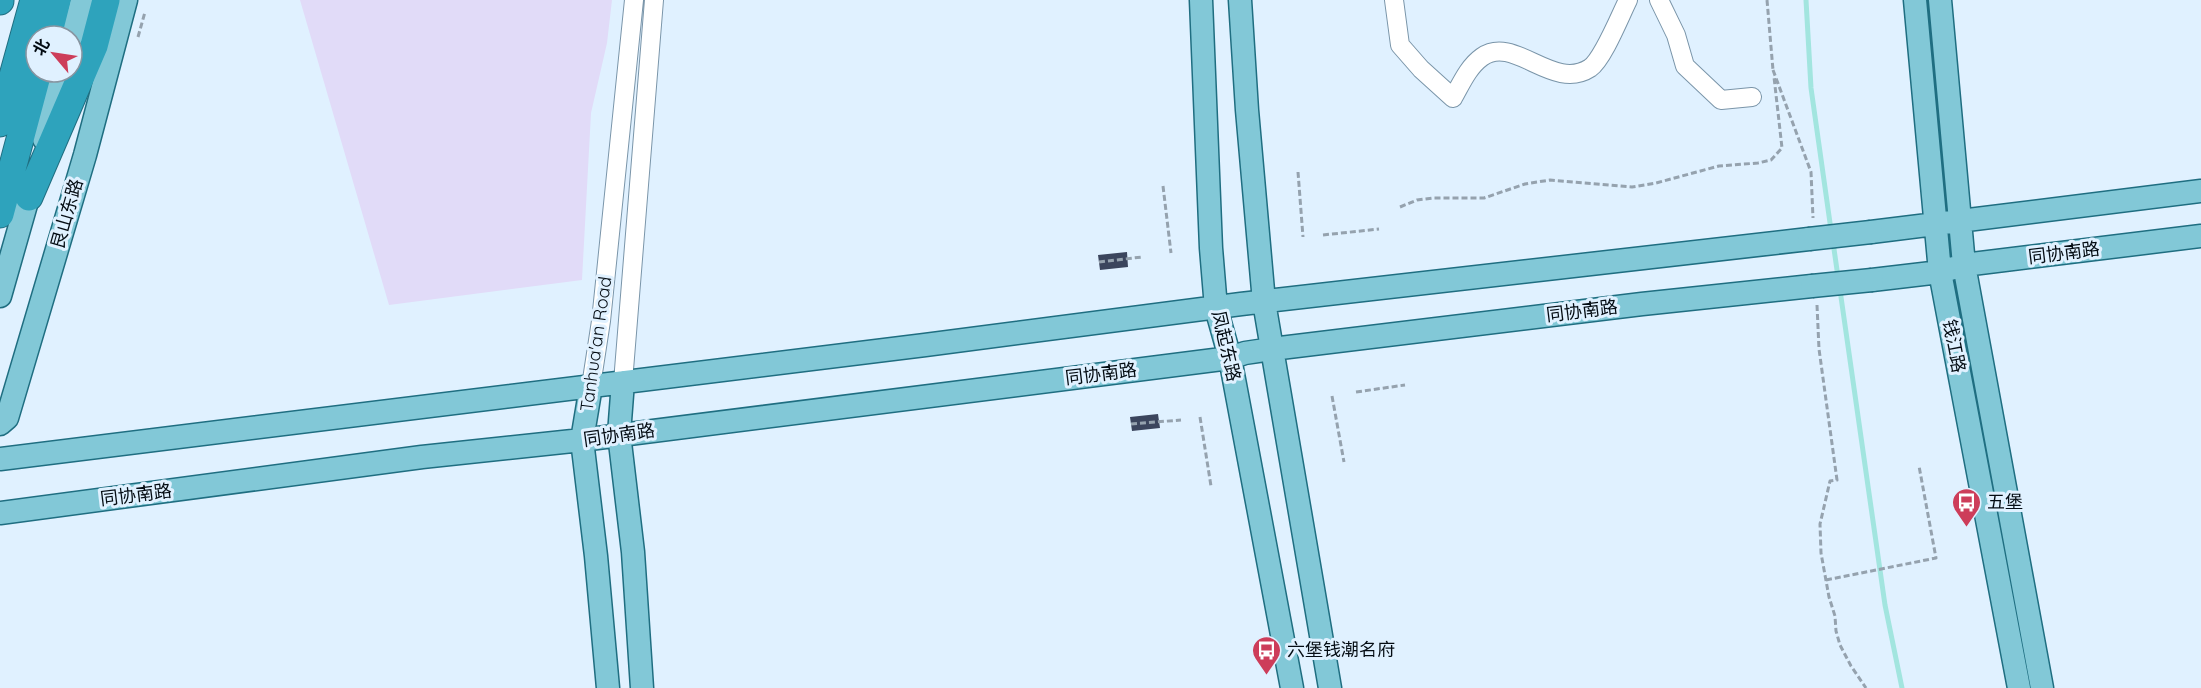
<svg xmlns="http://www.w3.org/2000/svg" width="2201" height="688" font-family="Quicksand,'Noto Sans SC',sans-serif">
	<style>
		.green { fill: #e1dbf8 }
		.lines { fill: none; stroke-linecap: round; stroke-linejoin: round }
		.stream { stroke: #a2e5df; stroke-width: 5 }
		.building { fill: #3b455d }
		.minor-casing { stroke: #7a95a9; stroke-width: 20 }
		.major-casing { stroke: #1f6e81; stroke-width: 25 }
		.highway-casing { stroke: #1f6e81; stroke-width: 29 }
		.path { stroke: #95a2ae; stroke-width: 3; stroke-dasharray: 6 3; stroke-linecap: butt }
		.minor { stroke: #fff; stroke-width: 18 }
		.major { stroke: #82c8d7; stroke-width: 22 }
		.highway { stroke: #2ea3bc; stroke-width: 27 }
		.major-bridge-casing { stroke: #1f6e81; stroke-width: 25; stroke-linecap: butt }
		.major-bridge { stroke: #82c8d7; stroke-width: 22 }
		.labels { text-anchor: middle; stroke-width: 6; stroke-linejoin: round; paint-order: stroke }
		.street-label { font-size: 18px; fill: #040c13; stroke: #e0f1ff }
		.poi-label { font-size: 18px; fill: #040c13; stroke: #e0f1ff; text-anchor: start }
	</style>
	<rect width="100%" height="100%" fill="#e0f1ff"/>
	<path class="green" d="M 300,0 L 612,0 L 607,43 L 591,113 L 582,280 L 389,305 Z"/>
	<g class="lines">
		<path class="stream" d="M 1806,0 L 1811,88 L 1831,230
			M 1833,242 L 1838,277
			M 1840,290 L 1885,605 L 1902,688"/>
	</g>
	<path class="building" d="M 1127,252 L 1128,267 L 1100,270 L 1098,255 Z
		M 1158,414 L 1160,428 L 1132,431 L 1130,417 Z"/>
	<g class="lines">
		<defs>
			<path id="minor" d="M 1394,0 L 1400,45 L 1421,69 L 1453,98 C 1461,84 1468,67 1482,57 C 1514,34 1553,92 1590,68 C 1603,59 1620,16 1628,0
				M 1659,0 L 1676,35 L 1685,66 L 1721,100 L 1752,97
				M 623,382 L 654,0
				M 591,386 L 601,321 L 634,0"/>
			<path id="major" d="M 1201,0 L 1211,248 L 1216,308 L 1230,358 L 1292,688
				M 1240,0 L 1247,110 L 1264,302 L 1330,688
				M 1915,0 L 1940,272 L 2019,688
				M 1940,0 L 1964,265 L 2042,688
				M 72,36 L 82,0
				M 44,139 L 62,72
				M 1871,232 L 2201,191
				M 1872,280 L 1940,272 L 1964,265 L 2201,236
				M 0,296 L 33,180
				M 623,382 L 619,434 L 633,552 L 642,688
				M 591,386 L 582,440 L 596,556 L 608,688
				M 0,424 L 7,418 L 85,155 L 126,0
				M 0,459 L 925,345 L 1241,304 L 1809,239
				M 0,513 L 422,457 L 582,440 L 1230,358 L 1245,353 L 1272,349 L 1642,304 L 1812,286"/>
			<path id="highway" d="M 0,1 L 0,0
				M 48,36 L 57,0
				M 0,123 L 34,0
				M 29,197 L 94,46 L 106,0
				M 0,214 L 38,72"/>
		</defs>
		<use href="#minor" class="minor-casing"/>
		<use href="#major" class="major-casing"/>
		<use href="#highway" class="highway-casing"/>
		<path class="path" d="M 1767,0 L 1773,70
			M 138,37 L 145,12
			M 1773,70 L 1811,172 L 1813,218
			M 1298,172 L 1303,237
			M 1163,186 L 1171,253
			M 1400,207 L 1417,200 L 1433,198 L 1484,198 L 1525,184 L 1550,180 L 1632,187 L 1656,183 L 1719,166 L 1758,163 L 1771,160 L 1782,148 L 1774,77
			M 1323,235 L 1379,229
			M 1099,262 L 1142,257
			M 1817,305 L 1819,349 L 1837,480 L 1830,481 L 1820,524 L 1821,553 L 1829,597 L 1835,616 L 1836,631 L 1840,645 L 1851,666 L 1866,688
			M 1356,392 L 1405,385
			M 1332,396 L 1344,462
			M 1200,417 L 1211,486
			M 1131,424 L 1181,420
			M 1826,580 L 1936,558 L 1919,466"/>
		<use href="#minor" class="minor"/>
		<use href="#major" class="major"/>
		<use href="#highway" class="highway"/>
		<defs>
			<path id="major-bridge" d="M 1809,239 L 1871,232
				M 1812,286 L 1872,280"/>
		</defs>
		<use href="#major-bridge" class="major-bridge-casing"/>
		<use href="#major-bridge" class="major-bridge"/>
	</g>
	<defs>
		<symbol id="bus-pin" viewBox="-11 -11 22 30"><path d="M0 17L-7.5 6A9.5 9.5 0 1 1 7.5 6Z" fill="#cd3d5a" stroke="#e0f1ff"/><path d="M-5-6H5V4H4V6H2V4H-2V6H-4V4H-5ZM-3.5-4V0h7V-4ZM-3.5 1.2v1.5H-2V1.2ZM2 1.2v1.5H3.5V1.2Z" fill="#fff"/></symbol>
	</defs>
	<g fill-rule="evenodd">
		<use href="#bus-pin" x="1950" y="486" width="33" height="45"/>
		<use href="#bus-pin" x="1250" y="634" width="33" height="45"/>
	</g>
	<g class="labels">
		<g class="street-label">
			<text transform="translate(67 214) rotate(-74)" y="6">艮山东路</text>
			<text transform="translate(2064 253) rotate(-7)" y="6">同协南路</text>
			<text transform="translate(1582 311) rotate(-7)" y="6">同协南路</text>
			<text transform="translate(596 344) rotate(-82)" y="6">Tanhua'an Road</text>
			<text transform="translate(1226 346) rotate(77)" y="6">凤起东路</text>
			<text transform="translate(1954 346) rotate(79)" y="6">钱江路</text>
			<text transform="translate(1101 374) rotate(-7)" y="6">同协南路</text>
			<text transform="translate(619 435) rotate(-8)" y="6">同协南路</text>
			<text transform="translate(136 495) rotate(-7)" y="6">同协南路</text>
		</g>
		<g class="poi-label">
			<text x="1987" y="508">五堡</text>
			<text x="1287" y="656">六堡钱潮名府</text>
		</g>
	</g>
	<g transform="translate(54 54) rotate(299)"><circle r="28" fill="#e0f1ff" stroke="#8895a1" stroke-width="1.5"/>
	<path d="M0-4.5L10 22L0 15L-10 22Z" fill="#cd3d5a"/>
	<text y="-9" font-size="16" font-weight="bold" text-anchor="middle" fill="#040c13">北</text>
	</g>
</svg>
